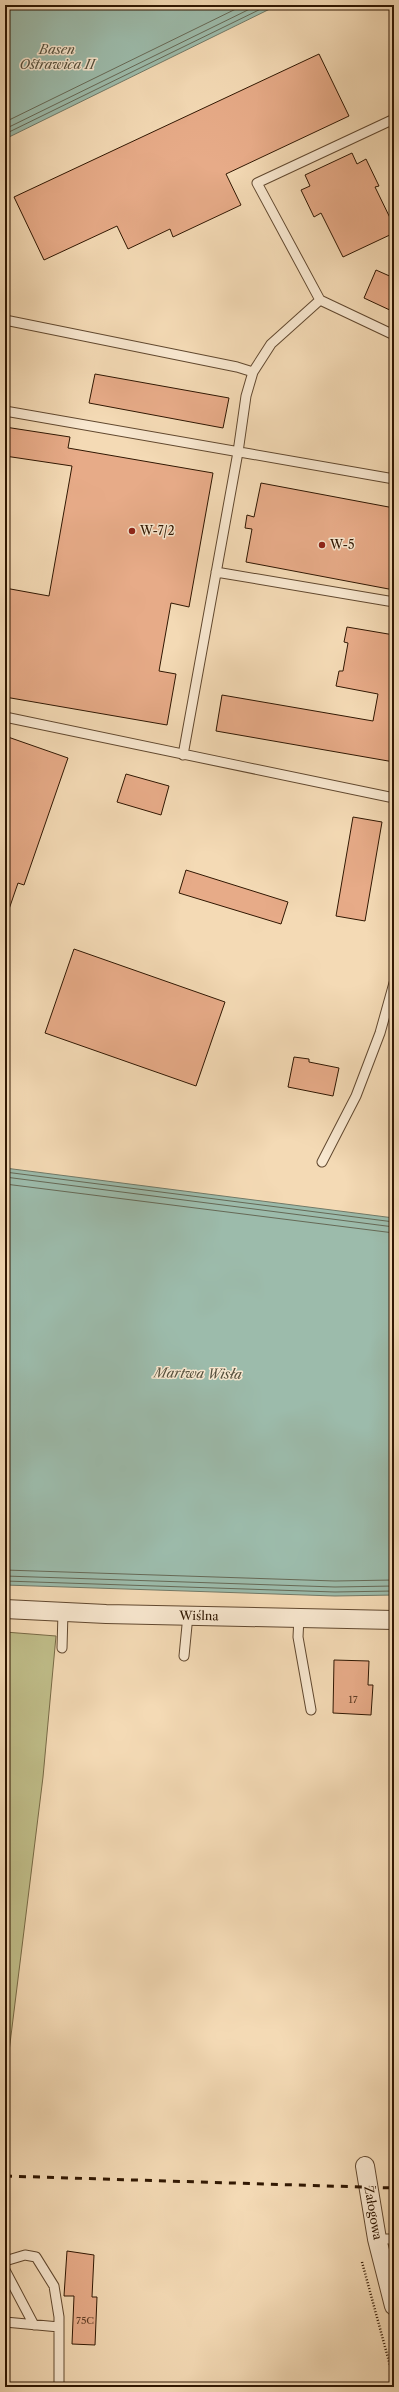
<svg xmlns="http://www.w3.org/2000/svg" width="399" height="2392" font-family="'Libre Caslon Text',serif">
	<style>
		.green { fill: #c0be8a; stroke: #786a46 }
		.water { fill: #9cbbab; stroke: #717967 }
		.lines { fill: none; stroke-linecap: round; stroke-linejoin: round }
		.shore { stroke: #666956; stroke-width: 1 }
		.building { fill: #e7ab88; stroke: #301702 }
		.service-casing { stroke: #61482f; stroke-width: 11 }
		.minor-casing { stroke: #61482f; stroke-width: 20 }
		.path { stroke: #301702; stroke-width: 2.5; stroke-dasharray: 1 2; stroke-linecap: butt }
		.service { stroke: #f8e7cf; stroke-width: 9 }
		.minor { stroke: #f8e7cf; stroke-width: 18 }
		.rail { stroke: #301702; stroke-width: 3; stroke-dasharray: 7 7; stroke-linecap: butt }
		.poi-dot { fill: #8f2418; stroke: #f8e7cf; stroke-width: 1.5 }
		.labels { text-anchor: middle; stroke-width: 3; stroke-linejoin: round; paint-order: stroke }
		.number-label { font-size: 10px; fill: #5e3c24 }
		.poi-label { font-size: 12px; fill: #301702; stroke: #f8e7cf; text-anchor: start }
		.street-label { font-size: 12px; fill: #301702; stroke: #f8e7cf }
		.water-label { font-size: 13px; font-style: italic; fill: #56503d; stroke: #f8e7cf }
	</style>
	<rect width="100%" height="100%" fill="#f4dab5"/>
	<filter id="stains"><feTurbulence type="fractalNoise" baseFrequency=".005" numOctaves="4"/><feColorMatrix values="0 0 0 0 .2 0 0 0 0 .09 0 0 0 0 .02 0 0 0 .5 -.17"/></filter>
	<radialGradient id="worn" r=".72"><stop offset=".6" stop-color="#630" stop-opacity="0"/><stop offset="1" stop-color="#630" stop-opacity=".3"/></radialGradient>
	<path class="green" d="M 5,1632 L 56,1636 L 43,1777 L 5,2084 Z"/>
	<path class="water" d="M 5,5 L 278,5 L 5,139 Z
		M 5,1168 L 394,1218 L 394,1595 L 335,1596 L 5,1585 Z"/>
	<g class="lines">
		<path class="shore" d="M 5,122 L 244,5
			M 5,129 L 258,5
			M 5,134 L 269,5
			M 5,1172 L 394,1222
			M 5,1177 L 394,1227
			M 5,1184 L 394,1233
			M 5,1570 L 335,1581 L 394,1580
			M 5,1576 L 335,1587 L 394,1586
			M 5,1581 L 335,1592 L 394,1591"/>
	</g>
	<path class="building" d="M 319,54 L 349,116 L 226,174 L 241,205 L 173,237 L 170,229 L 128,249 L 117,226 L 44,260 L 14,197 Z
		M 352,153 L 357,164 L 366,159 L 379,186 L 375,187 L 394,226 L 394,233 L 343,257 L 321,213 L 314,217 L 301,190 L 310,186 L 305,175 Z
		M 376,270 L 394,278 L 394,312 L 364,298 Z
		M 95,374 L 229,398 L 223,428 L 89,403 Z
		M 5,427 L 70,437 L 68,448 L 213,473 L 189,607 L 171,603 L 159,671 L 176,674 L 167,725 L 5,697 L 5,588 L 49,596 L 72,466 L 5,456 Z
		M 261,483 L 394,508 L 394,590 L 246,562 L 252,529 L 245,528 L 247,515 L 254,517 Z
		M 347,627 L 394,635 L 394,762 L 216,731 L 222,695 L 373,721 L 378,694 L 336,686 L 339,671 L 343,671 L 348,643 L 344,642 Z
		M 8,737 L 68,758 L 24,885 L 18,883 L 7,915 L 5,915 L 5,746 Z
		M 126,774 L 169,786 L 161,815 L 117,802 Z
		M 353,817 L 382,822 L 365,921 L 336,916 Z
		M 186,870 L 288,902 L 281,924 L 179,893 Z
		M 74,949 L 225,1002 L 196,1086 L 45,1033 Z
		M 294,1057 L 309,1059 L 309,1062 L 339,1068 L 333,1096 L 288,1087 Z
		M 334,1660 L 369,1661 L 368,1685 L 373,1685 L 371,1715 L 333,1713 Z
		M 67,2251 L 94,2255 L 92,2297 L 97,2297 L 95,2345 L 72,2344 L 74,2296 L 64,2296 Z"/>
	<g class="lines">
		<defs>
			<path id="service" d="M 394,119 L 257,183 L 320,300 L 394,335
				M 5,320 L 237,367 L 253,372
				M 5,411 L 394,479
				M 216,572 L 394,602
				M 5,717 L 394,798
				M 183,755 L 238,452 L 246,396 L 253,372 L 271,344 L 320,300
				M 322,1162 L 356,1096 L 380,1033 L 394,983
				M 299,1617 L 298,1637 L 311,1710
				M 62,1648 L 63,1612
				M 184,1656 L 188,1615
				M 377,2239 L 394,2239
				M 5,2261 L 25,2255 L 36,2257 L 54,2286 L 59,2317 L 59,2387
				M 5,2270 L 34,2325
				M 5,2322 L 59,2327"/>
			<path id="minor" d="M 5,1609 L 106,1614 L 394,1620
				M 365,2166 L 377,2239 L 394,2306"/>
		</defs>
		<use href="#service" class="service-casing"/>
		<use href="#minor" class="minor-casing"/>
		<path class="path" d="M 362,2262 L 394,2380"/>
		<use href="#service" class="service"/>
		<use href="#minor" class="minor"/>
		<path class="rail" d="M 5,2176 L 394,2188"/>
	</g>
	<g class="poi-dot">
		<circle cx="132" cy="531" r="4"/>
		<circle cx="322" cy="545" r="4"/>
	</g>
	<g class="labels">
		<g class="number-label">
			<text x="353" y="1703">17</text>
			<text x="85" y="2324">75C</text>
		</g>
		<g class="poi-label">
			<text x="140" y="535">W-7/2</text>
			<text x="330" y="549">W-5</text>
		</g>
		<g class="street-label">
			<text transform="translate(199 1616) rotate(1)" y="4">Wiślna</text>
			<text transform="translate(373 2213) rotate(80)" y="4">Załogowa</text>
		</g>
		<g class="water-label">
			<text x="57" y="54">Basen<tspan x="57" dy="15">Ostrawica II</tspan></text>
			<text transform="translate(198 1373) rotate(1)" y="5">Martwa Wisła</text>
		</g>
	</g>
	<rect width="399" height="2392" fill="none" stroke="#f4dab5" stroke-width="20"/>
	<rect x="6" y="6" width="387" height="2380" fill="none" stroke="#301702" stroke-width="2"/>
	<rect x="10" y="10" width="379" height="2372" fill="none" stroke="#301702"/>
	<rect width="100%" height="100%" filter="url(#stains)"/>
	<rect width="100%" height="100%" fill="url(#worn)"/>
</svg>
